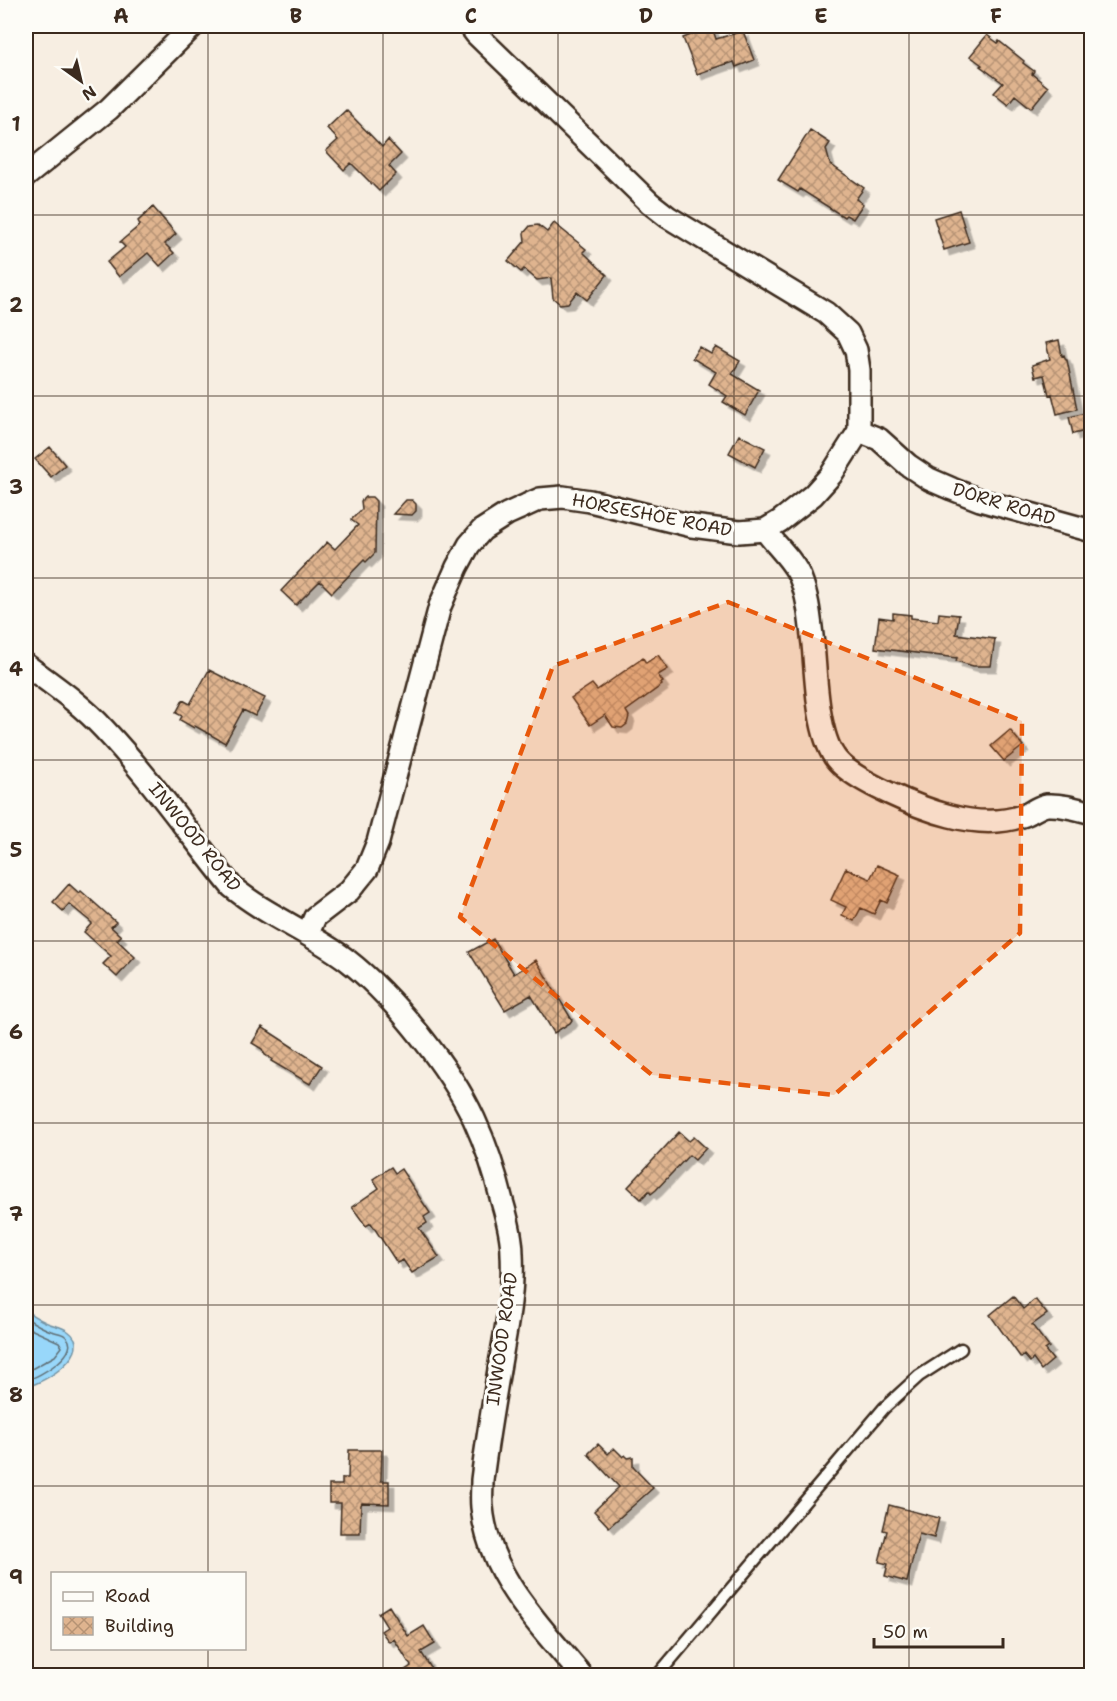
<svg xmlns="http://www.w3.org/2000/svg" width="1117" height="1701" font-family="'Shantell Sans',sans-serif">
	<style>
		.water { fill: #98d7fa; stroke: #7392a2; stroke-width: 1.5 }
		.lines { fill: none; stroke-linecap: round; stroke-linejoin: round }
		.shore { stroke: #606f76; stroke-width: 1.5 }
		.building { fill: url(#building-cross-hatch); stroke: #3b2a1e; stroke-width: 1.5; filter: url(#shadow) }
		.service-casing { stroke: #3b2a1e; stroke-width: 15 }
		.minor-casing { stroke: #3b2a1e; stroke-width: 26 }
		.service { stroke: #fdfcf7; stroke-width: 10 }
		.minor { stroke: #fdfcf7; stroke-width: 21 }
		.marked { fill: #e8590c; fill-opacity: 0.2; stroke: #e8590c; stroke-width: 4.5; stroke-dasharray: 12 8; stroke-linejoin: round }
		.grid { fill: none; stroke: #3b2a1e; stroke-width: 1.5; stroke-opacity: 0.55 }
		.labels { text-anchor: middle; stroke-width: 6; stroke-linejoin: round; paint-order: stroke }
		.street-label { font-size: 18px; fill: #3b2a1e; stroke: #fdfcf7 }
		.neatline { fill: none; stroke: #3b2a1e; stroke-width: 2 }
		.grid-label { font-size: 20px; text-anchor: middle; font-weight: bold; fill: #3b2a1e }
	</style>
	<defs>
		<pattern id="building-cross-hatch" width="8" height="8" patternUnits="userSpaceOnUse" patternTransform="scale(1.5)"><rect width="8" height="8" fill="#dfb48f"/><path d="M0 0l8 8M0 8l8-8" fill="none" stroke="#b69374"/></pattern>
		<filter id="shadow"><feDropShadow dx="5.5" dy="5.5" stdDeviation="0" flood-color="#0004"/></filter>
	</defs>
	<rect width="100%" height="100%" fill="#f7eee2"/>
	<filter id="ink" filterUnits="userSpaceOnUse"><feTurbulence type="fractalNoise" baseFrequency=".0167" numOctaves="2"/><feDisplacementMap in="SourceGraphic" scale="12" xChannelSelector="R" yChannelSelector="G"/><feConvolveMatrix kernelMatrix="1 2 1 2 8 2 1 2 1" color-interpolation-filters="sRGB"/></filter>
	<g filter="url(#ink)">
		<path class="water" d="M 26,1311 C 34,1316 41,1321 50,1324 C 56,1326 63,1327 68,1331 C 96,1351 44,1384 27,1386 Z"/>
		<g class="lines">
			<path class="shore" d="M 26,1318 C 34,1323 42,1328 51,1331 C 55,1332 60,1333 64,1335 C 86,1351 38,1378 26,1380
				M 26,1327 L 59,1342 L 62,1347 L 55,1356 L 26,1372"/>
		</g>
		<path class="building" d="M 712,27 L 716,39 L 743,31 L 754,60 L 736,67 L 734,62 L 728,64 L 728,63 L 697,74 L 683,38 Z
			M 987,35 L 998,43 L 999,41 L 1024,61 L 1023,63 L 1034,71 L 1032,74 L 1048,87 L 1031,108 L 1015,95 L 1008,104 L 994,93 L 1003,83 L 980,66 L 982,65 L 970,56 Z
			M 346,110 L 382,147 L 388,140 L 401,154 L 389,166 L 396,174 L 379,191 L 351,163 L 344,170 L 326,151 L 338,140 L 327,128 Z
			M 810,130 L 830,143 L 826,149 L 830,164 L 864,188 L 856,199 L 863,204 L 853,219 L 846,215 L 844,217 L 800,189 L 798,192 L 778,180 Z
			M 153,207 L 176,234 L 165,244 L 174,253 L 160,266 L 148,253 L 119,277 L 107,262 L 125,247 L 120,242 L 140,225 L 138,221 Z
			M 959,210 L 969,242 L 944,250 L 934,218 Z
			M 554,223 L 586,249 L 583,252 L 607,275 L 587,300 L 577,292 L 568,303 L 560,304 L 553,298 L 551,278 L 537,280 L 524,269 L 521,272 L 508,261 L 525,241 L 524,233 L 530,226 L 538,225 L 547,232 Z
			M 1059,340 L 1062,356 L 1064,355 L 1066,360 L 1067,360 L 1077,409 L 1057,414 L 1052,394 L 1049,395 L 1044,375 L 1035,377 L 1032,365 L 1050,359 L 1046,343 Z
			M 699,347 L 711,354 L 716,347 L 740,361 L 732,374 L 759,390 L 745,415 L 723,402 L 727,396 L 709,384 L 716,372 L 692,358 Z
			M 1086,413 L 1090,430 L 1073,434 L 1069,417 Z
			M 739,435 L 765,448 L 755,467 L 729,453 Z
			M 50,447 L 65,465 L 51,477 L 35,459 Z
			M 365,497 L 372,497 L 376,501 L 375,553 L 366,562 L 364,560 L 332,593 L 320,581 L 296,605 L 281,591 L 327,542 L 335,549 L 358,525 L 351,520 L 362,509 L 361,501 Z
			M 406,500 L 412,500 L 416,504 L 416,511 L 412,515 L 393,514 Z
			M 893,613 L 911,615 L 911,618 L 938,621 L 939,613 L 959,615 L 956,634 L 995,639 L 991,666 L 973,666 L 956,661 L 957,658 L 875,648 L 879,617 L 893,619 Z
			M 658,655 L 668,669 L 658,675 L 663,682 L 661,683 L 662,685 L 626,711 L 629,716 L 627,724 L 622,728 L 613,727 L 605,715 L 590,725 L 571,698 L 592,684 L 597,690 L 643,658 L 646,663 Z
			M 209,670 L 265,698 L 255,716 L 243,710 L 225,743 L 195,726 L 194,728 L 180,720 L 182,716 L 176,713 L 183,700 L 190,704 Z
			M 1010,730 L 1023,746 L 1004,761 L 991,746 Z
			M 877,865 L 900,875 L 887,903 L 881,900 L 874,914 L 861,908 L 854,921 L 842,915 L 846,907 L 831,900 L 846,868 L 870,879 Z
			M 69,884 L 79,893 L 81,891 L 116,922 L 111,927 L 121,936 L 117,940 L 135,957 L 117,977 L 103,964 L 111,956 L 84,932 L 92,923 L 69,904 L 63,911 L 53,902 Z
			M 493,939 L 514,974 L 536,960 L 572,1020 L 570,1023 L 554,1033 L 531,995 L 505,1010 L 469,952 Z
			M 262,1027 L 322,1066 L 310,1084 L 271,1061 L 272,1059 L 265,1055 L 262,1049 L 252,1043 Z
			M 679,1132 L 689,1141 L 694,1137 L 706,1148 L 695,1160 L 689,1155 L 656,1190 L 651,1194 L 649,1191 L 641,1199 L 628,1187 Z
			M 391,1167 L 395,1173 L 401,1169 L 430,1213 L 424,1217 L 427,1223 L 419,1228 L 439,1257 L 412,1273 L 403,1260 L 397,1263 L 371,1223 L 366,1226 L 352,1207 L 379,1188 L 373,1179 Z
			M 1013,1296 L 1023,1309 L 1035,1299 L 1047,1314 L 1032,1325 L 1049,1347 L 1045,1350 L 1053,1360 L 1041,1370 L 1033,1359 L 1030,1362 L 1024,1355 L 1021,1358 L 990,1315 Z
			M 598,1444 L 608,1454 L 614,1448 L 623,1457 L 625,1455 L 628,1458 L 633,1457 L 633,1467 L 653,1488 L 609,1527 L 594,1511 L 619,1487 L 588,1454 Z
			M 349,1450 L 382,1450 L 381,1481 L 389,1481 L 389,1504 L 362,1503 L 361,1505 L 360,1533 L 340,1533 L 341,1503 L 329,1503 L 329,1485 L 342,1485 L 342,1478 L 348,1478 Z
			M 889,1505 L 939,1518 L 934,1538 L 919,1534 L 907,1582 L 885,1576 L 888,1564 L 879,1562 L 887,1531 L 883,1530 Z
			M 389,1606 L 408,1636 L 424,1626 L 435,1644 L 421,1652 L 436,1676 L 396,1676 L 411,1666 L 394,1639 L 389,1642 L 381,1631 L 387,1627 L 378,1613 Z"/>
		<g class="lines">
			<defs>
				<path id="service" d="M 657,1676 L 884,1408 L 919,1376 L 961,1349"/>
				<path id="minor" d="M 26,176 L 109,109 L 193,26
					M 859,431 L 879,439 L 908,465 L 929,479 L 952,489 L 980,500 L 1092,531
					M 765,530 C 776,546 793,560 800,577 C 809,599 810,621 813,644 C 816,675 817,731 834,756 C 849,780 922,809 950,816 C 973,822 999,824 1022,816 C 1030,814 1038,806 1047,805 C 1062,804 1077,809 1092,813
					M 26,665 C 53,685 81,704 104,729 C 151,779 189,834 232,887 C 267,916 310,932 347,960 C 392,995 450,1067 474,1119 C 486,1145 495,1172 502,1201 C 507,1218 512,1236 512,1254 C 514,1289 507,1324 501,1358 C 494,1399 487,1439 482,1480 C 482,1489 481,1498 482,1507 C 488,1576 541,1626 582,1676
					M 308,933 L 315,917 L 349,891 L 367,869 L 378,842 L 440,606 L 457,567 L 469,545 L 482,530 L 507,514 L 540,499 L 563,497 L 590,501 L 692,526 L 739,532 L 765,530 L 780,521 L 813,495 L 831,475 L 859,431 L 859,370 L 856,350 L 848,333 L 826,313 L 668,217 L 650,203 L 476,34 L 470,26"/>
			</defs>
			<use href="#service" class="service-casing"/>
			<use href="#minor" class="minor-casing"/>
			<use href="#service" class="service"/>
			<use href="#minor" class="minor"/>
		</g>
	</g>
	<path class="marked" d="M 728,602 L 1022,721 L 1020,933 L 834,1095 L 652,1075 L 460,917 L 553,666 Z"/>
	<path class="grid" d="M 208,26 L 208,1574M 383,26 L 383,1676M 558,26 L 558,1676M 734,26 L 734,1676M 909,26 L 909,1676M 26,215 L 1092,215M 26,396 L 1092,396M 26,578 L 1092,578M 26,760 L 1092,760M 26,941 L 1092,941M 26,1123 L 1092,1123M 26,1305 L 1092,1305M 26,1486 L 1092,1486M 208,1648 L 208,1676"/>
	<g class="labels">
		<g class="street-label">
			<text transform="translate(1004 504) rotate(17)" y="6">DORR ROAD</text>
			<text transform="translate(652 515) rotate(11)" y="6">HORSESHOE ROAD</text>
			<text transform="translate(195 837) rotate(51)" y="6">INWOOD ROAD</text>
			<text transform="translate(502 1339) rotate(-82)" y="6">INWOOD ROAD</text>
		</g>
	</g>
	<rect width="1117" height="1701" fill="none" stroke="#fdfcf7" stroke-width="66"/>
	<rect x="51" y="1572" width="195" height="78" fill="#fdfcf7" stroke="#afa8a0" stroke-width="1.5"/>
	<rect x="63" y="1592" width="30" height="9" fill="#fdfcf7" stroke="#afa8a0" stroke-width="1.5"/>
	<text x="105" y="1602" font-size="18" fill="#3b2a1e">Road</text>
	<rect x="63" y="1617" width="30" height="18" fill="url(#building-cross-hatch)" stroke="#afa8a0" stroke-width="1.5"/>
	<text x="105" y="1632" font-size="18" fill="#3b2a1e">Building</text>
	<g transform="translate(81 81) rotate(146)" stroke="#fdfcf7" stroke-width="4.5" paint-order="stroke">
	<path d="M0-4.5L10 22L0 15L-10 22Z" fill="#3b2a1e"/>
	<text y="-9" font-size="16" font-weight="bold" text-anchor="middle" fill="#3b2a1e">N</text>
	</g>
	<path d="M874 1638v9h129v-9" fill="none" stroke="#3b2a1e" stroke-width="3"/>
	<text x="883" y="1638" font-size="18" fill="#3b2a1e" stroke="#fdfcf7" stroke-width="4.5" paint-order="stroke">50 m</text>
	<rect x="33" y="33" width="1051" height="1635" class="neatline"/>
	<g class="grid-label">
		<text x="121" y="23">A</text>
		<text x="296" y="23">B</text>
		<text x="471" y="23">C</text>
		<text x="646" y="23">D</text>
		<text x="821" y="23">E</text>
		<text x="996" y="23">F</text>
		<text x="16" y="131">1</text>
		<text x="16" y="312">2</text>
		<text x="16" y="494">3</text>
		<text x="16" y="676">4</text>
		<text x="16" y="857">5</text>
		<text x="16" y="1039">6</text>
		<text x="16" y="1221">7</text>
		<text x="16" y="1402">8</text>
		<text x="16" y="1584">9</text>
	</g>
</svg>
